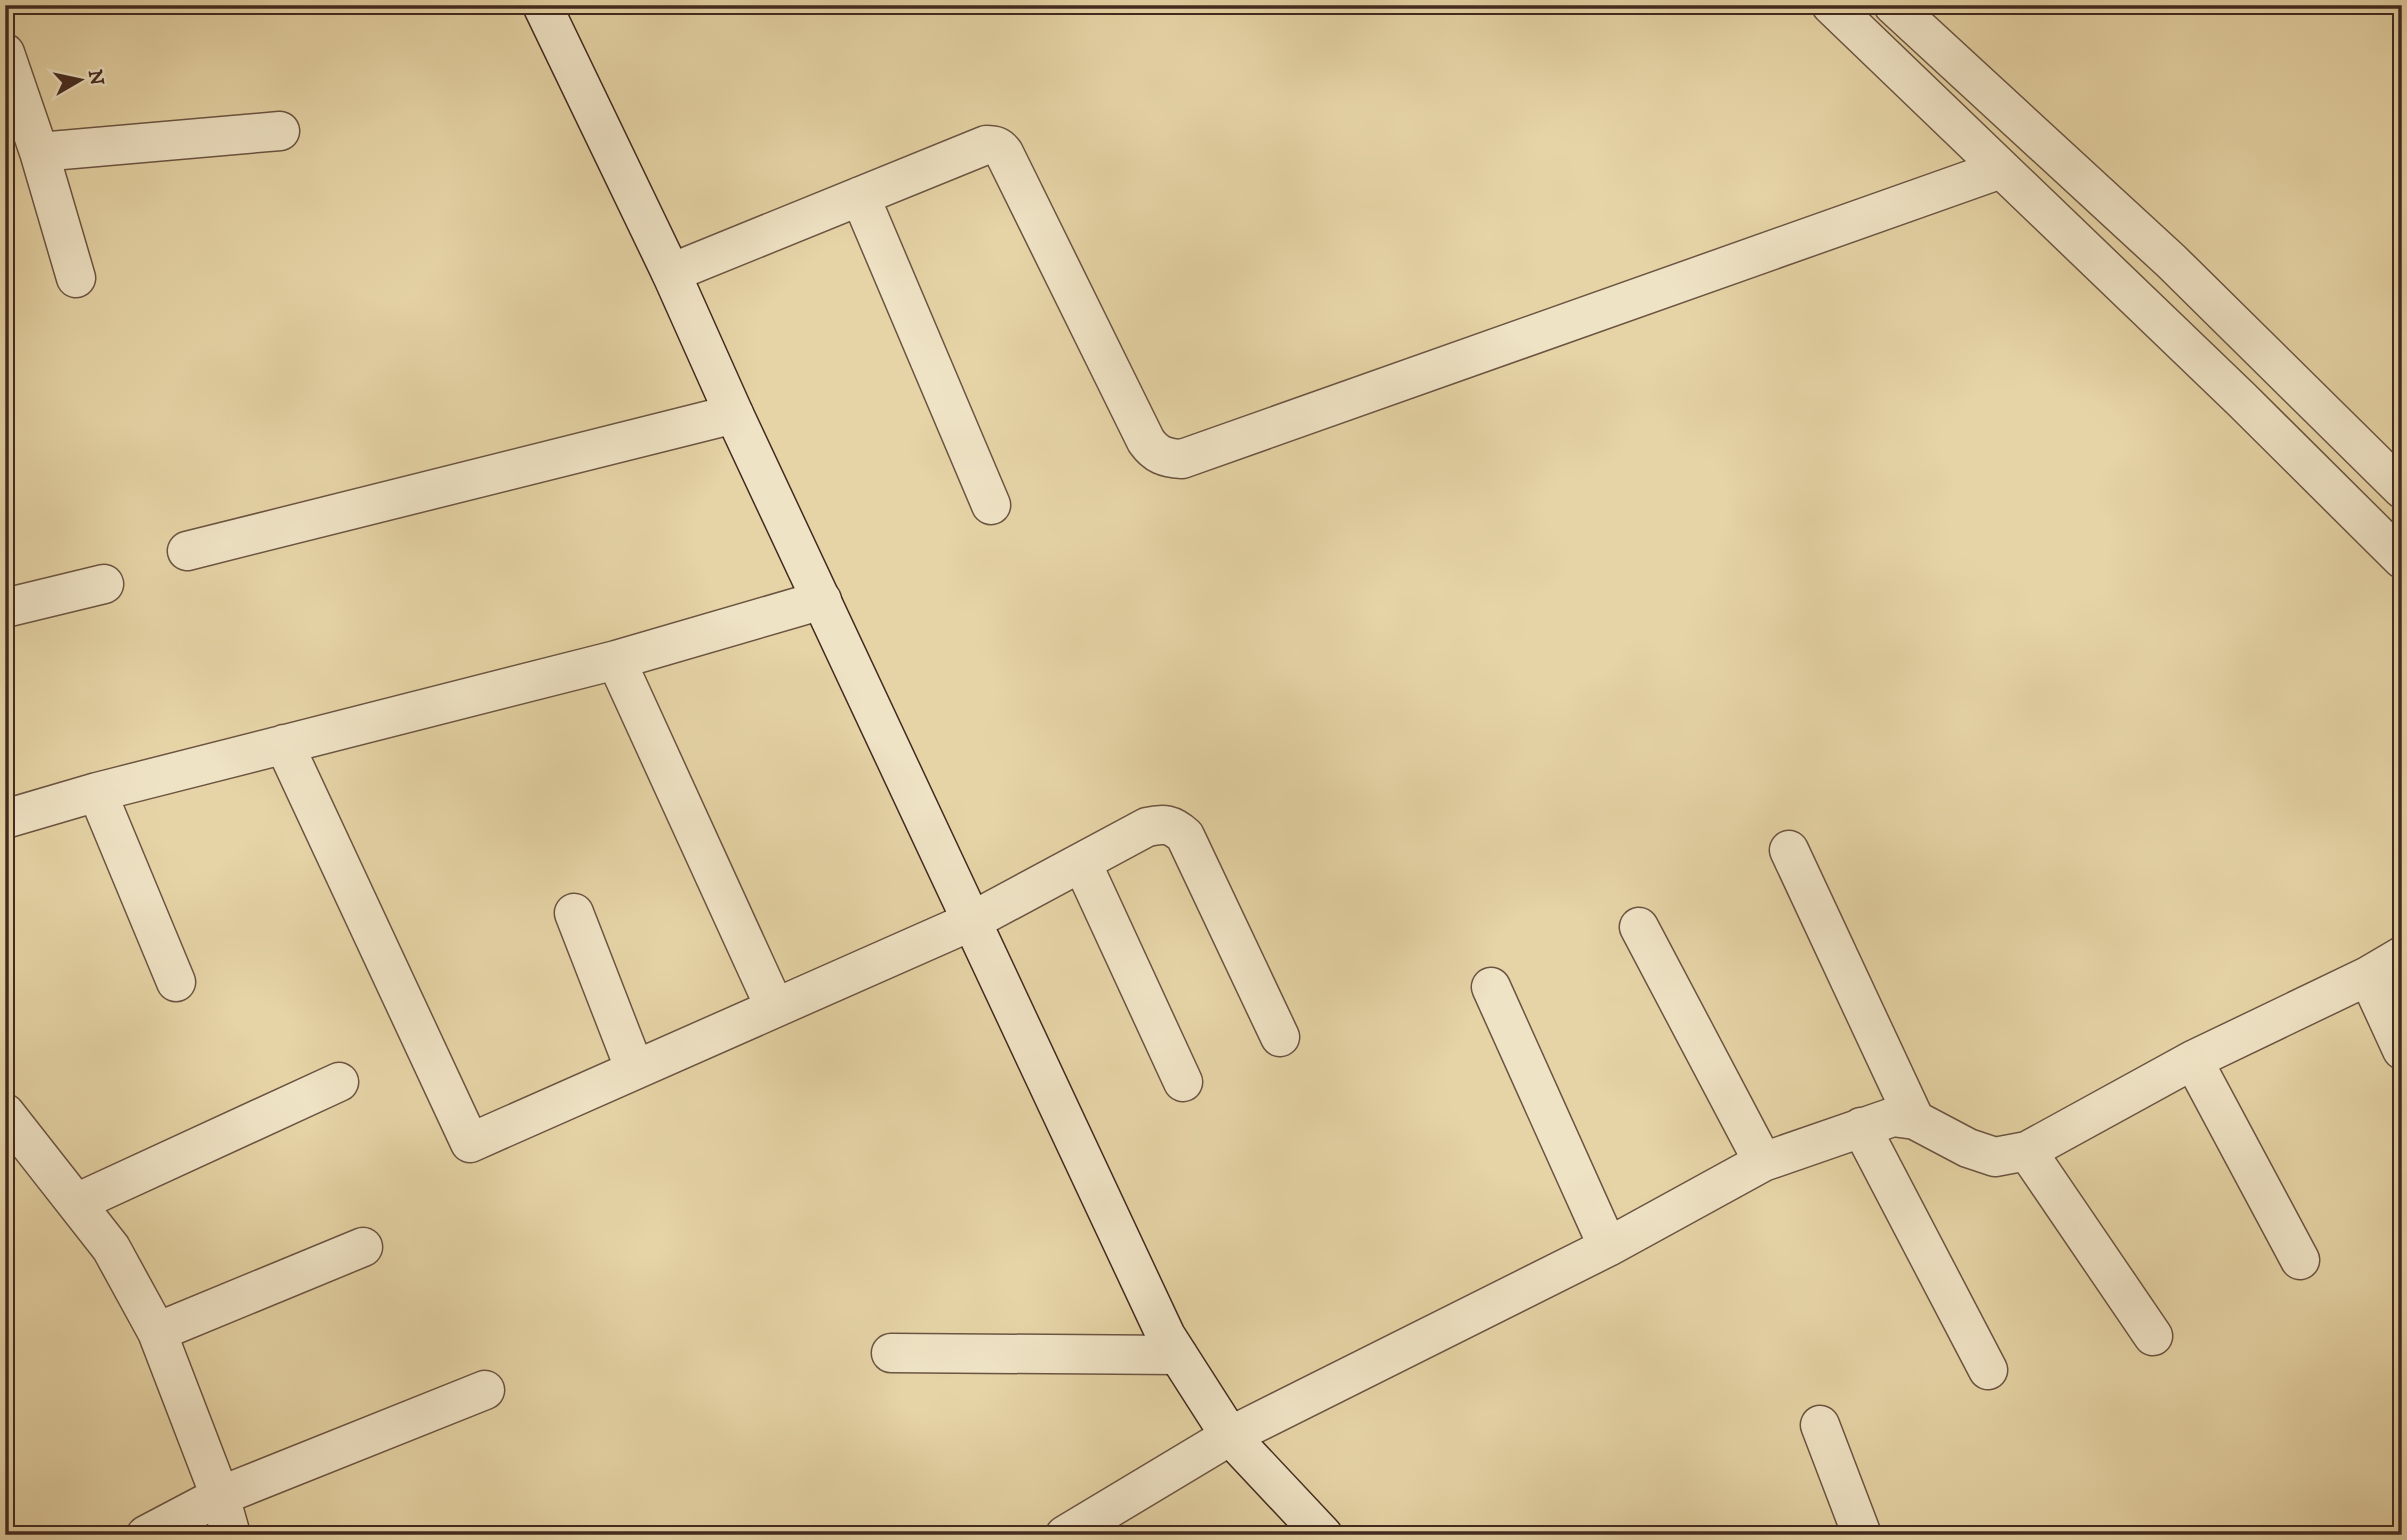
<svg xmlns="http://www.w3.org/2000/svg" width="2407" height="1540" font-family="'IM FELL DW Pica',serif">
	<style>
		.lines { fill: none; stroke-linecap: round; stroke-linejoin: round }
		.street-casing { stroke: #6b5442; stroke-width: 41 }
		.secondary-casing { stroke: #422a20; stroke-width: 41 }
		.street { stroke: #efe3c5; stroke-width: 38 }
		.secondary { stroke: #efe3c5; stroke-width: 38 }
	</style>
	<rect width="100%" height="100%" fill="#e6d4a6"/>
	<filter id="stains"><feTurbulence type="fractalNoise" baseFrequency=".00286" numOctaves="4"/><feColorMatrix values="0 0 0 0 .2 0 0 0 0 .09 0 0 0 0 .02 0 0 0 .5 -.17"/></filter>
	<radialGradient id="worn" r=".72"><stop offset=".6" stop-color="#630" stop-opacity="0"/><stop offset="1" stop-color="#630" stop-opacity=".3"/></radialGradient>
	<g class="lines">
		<defs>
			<path id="street" d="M 1831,5 L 2241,399 L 2402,559
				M 1893,5 L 2171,261 L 2402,489
				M 5,53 L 39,152 L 76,278
				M 39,152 L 280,131
				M 860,196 L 991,505
				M 671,273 L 986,145 C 995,145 999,146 1004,153 L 1146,441 C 1156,455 1165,458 1182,459 L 2001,169
				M 187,551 L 734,414
				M 5,608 L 104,584
				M 616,660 L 775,1008
				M 284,744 L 470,1143 L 972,921 L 1147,827 C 1164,823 1172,824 1185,836 L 1280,1037
				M 97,792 L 176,982
				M 5,819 L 97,792 L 616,660 L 822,600
				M 1789,850 L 1915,1120
				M 1082,863 L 1183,1082
				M 574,913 L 635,1070
				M 1639,927 L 1763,1162
				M 2368,976 L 2402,1050
				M 1491,987 L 1608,1247
				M 2193,1060 L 2300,1260
				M 5,1113 L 111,1248 L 157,1332 L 220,1496 L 231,1535
				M 1861,1127 L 1988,1370
				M 2027,1151 L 2153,1336
				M 76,1203 L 339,1082
				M 157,1332 L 363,1247
				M 891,1353 L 1178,1355
				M 1820,1425 L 1862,1535
				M 146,1535 L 220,1496 L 485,1390
				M 1065,1535 L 1230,1436 L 1608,1247 L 1763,1162 L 1893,1117 L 1915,1120 L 1968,1148 L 1995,1157 L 2027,1151 L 2193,1060 L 2368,976 L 2402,956"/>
			<path id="secondary" d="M 542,5 L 671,273 L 734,414 L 1166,1336 L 1230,1436 L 1323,1535"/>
		</defs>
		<use href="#street" class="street-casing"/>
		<use href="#secondary" class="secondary-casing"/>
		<use href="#street" class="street"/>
		<use href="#secondary" class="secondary"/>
	</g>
	<rect width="2407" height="1540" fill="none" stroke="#e6d4a6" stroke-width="28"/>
	<rect x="7" y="7" width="2393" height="1526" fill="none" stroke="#422a20" stroke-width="3.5"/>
	<rect x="14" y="14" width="2379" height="1512" fill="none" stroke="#422a20" stroke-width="2"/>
	<g transform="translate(80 80) rotate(81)" stroke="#efe3c5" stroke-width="5" paint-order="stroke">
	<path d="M0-5L12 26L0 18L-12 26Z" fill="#422a20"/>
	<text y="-10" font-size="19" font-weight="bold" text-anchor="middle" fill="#422a20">N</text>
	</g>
	<rect width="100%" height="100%" filter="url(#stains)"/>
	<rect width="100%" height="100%" fill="url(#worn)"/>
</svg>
